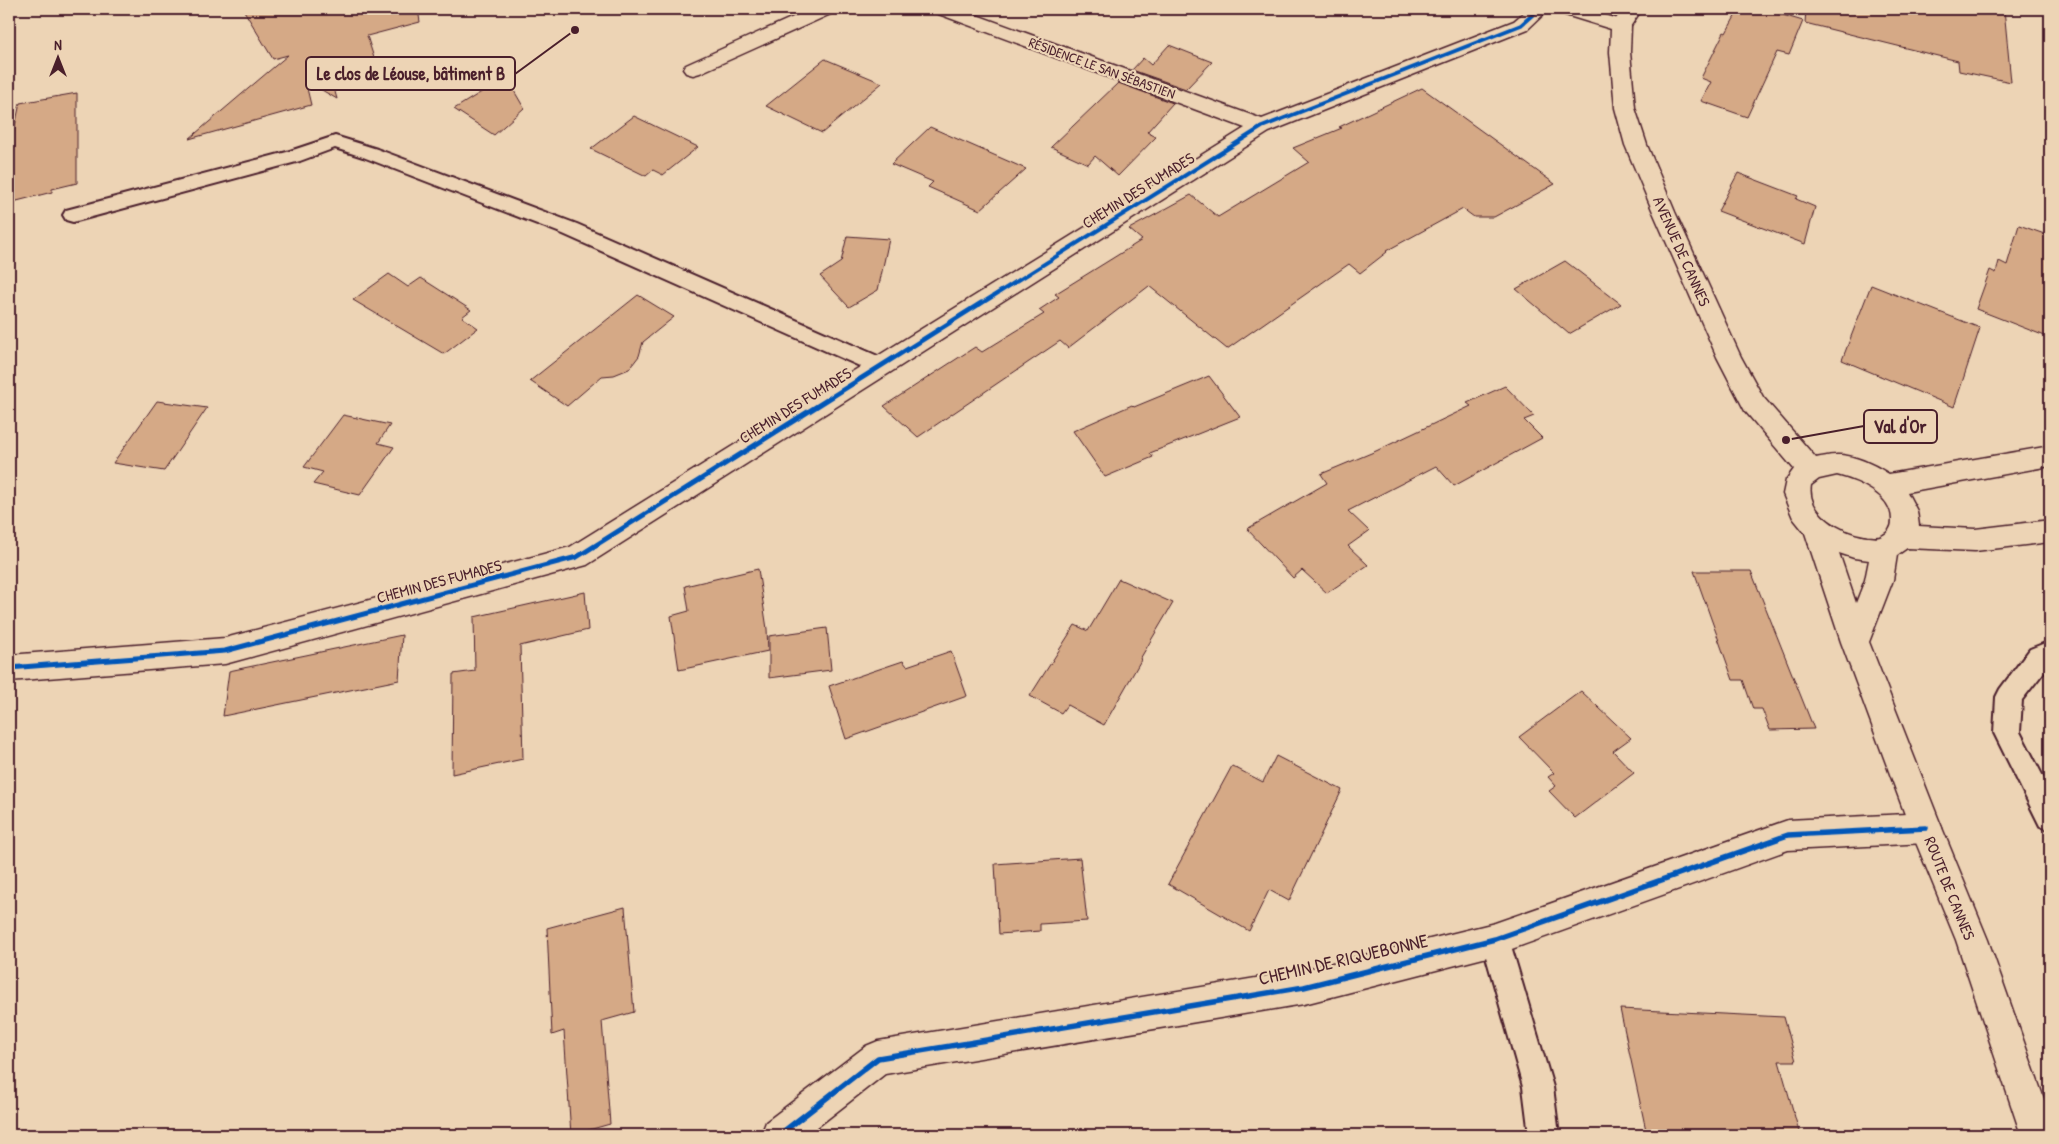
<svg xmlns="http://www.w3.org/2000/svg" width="2059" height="1144" font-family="'Patrick Hand',sans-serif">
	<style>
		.building { fill: #d5a986; stroke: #4a1f2b }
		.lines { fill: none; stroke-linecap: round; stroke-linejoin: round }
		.lane-casing { stroke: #4a1f2b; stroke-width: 4 }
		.street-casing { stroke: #4a1f2b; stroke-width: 3 }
		.secondary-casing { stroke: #4a1f2b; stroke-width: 3 }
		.lane { fill: #edd4b5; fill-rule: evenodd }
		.street { fill: #edd4b5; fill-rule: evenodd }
		.secondary { fill: #edd4b5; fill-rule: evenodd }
		.cycleway-far2-casing { stroke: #edd4b5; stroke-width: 6 }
		.cycleway-far1-casing { stroke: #edd4b5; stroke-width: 8 }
		.cycleway-casing { stroke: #edd4b5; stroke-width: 9 }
		.cycleway-far2 { stroke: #0057b8; stroke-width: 4 }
		.cycleway-far1 { stroke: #0057b8; stroke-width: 5 }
		.cycleway { stroke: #0057b8; stroke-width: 5.5 }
		.labels { text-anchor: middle; stroke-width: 4.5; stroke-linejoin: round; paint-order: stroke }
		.far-street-label { font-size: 14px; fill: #4a1f2b; stroke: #edd4b5 }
		.street-label { font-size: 16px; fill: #4a1f2b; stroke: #edd4b5 }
		.near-street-label { font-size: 19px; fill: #4a1f2b; stroke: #edd4b5 }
		.leader { fill: none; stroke: #4a1f2b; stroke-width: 2 }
		.callout-dot { fill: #4a1f2b; stroke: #edd4b5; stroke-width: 2 }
		.callout { fill: #edd4b5; stroke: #4a1f2b; stroke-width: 2 }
		.callout-label { font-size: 18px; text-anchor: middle; font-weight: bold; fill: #4a1f2b }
	</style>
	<rect width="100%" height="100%" fill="#edd4b5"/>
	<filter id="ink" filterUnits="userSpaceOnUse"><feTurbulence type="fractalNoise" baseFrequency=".02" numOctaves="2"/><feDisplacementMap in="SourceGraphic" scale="10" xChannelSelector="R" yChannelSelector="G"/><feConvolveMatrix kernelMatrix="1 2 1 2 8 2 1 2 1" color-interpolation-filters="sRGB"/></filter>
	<g filter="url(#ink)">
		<path class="building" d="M 243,9 L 418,9 L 420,22 L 367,36 L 375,61 L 330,74 L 337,99 L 305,80 L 311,105 L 189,139 L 288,55 L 273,59 Z
			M 1739,9 L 1762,9 L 1803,21 L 1789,55 L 1777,52 L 1747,117 L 1701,101 L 1711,82 L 1701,78 L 1724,32 L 1726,33 Z
			M 1806,9 L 2004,9 L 2011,82 L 1959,71 L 1958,61 L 1805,23 Z
			M 1169,45 L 1212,62 L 1186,89 L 1132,70 L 1143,58 L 1151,65 Z
			M 825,59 L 882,83 L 822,133 L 766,106 Z
			M 506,77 L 524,108 L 494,135 L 454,109 Z
			M 1118,83 L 1173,103 L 1147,132 L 1156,137 L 1118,176 L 1095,156 L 1088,164 L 1051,147 Z
			M 1422,88 L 1555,184 L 1494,217 L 1474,217 L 1463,209 L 1386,251 L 1387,252 L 1360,273 L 1349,264 L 1227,349 L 1149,286 L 1068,348 L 1060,341 L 918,437 L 884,406 L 975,347 L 982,352 L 1044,314 L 1039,310 L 1059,297 L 1055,294 L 1142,240 L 1129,229 L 1191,195 L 1218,217 L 1309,162 L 1293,148 L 1342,128 L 1339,127 Z
			M 77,93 L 77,183 L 52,189 L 52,192 L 9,203 L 9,154 L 20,103 Z
			M 634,116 L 698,147 L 663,175 L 653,170 L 646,176 L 591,149 Z
			M 930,127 L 1026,169 L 980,210 L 928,187 L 933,182 L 891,164 Z
			M 1738,173 L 1798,196 L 1796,199 L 1815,207 L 1805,244 L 1718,211 Z
			M 2019,225 L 2050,236 L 2050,338 L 1976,309 L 1990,270 L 1996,273 L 1999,261 L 2007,265 Z
			M 847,236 L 889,239 L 878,290 L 849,307 L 820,276 L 841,262 Z
			M 1565,261 L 1621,304 L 1569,334 L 1516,289 Z
			M 389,274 L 408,287 L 421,278 L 471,310 L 462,317 L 478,328 L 444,354 L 353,300 Z
			M 1871,285 L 1980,328 L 1954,407 L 1842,360 Z
			M 638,295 L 674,317 L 643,342 L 639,356 L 629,369 L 614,375 L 602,376 L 567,406 L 530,381 Z
			M 1209,376 L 1240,417 L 1150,453 L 1153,457 L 1105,477 L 1073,431 L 1132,405 L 1134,407 Z
			M 1505,386 L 1534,416 L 1524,420 L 1542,438 L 1454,486 L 1436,466 L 1348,511 L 1369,531 L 1348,546 L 1368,565 L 1327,593 L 1302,570 L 1293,578 L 1247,529 L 1327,483 L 1321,474 L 1376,451 L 1471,406 L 1467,403 Z
			M 157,401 L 207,408 L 164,471 L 113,463 Z
			M 343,415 L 390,425 L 378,443 L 394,447 L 360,495 L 313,484 L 323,472 L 304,467 Z
			M 758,569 L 767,629 L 768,651 L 679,670 L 671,616 L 689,611 L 685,586 Z
			M 1694,571 L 1751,571 L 1814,729 L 1770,730 L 1762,709 L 1753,709 L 1743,680 L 1733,680 Z
			M 1119,579 L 1173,603 L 1140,659 L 1141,660 L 1104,725 L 1067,705 L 1061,713 L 1030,696 L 1075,625 L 1088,631 Z
			M 585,592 L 588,630 L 520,646 L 523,759 L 452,774 L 453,674 L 475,671 L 474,617 Z
			M 827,628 L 831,670 L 769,678 L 769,636 Z
			M 402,635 L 399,680 L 223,716 L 229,671 Z
			M 951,651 L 967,696 L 846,739 L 829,686 L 903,661 L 907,666 Z
			M 1581,691 L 1631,738 L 1613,751 L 1634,773 L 1575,818 L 1549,791 L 1556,786 L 1548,777 L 1554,773 L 1519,737 Z
			M 1276,756 L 1342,790 L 1289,901 L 1269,890 L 1249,931 L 1168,884 L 1232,766 L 1263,782 Z
			M 1080,858 L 1087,921 L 1040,924 L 1040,931 L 999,934 L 995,864 Z
			M 625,907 L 634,1012 L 602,1021 L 610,1124 L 571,1135 L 564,1031 L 552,1035 L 547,928 Z
			M 1620,1009 L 1784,1017 L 1796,1061 L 1779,1061 L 1800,1135 L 1647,1135 Z"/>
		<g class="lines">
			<defs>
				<path id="lane" d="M 335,136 L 377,149 L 577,224 L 887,360 L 891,366 L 887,372 L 880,374 L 873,372 L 563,234 L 363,157 L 335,148 L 300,161 L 73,222 L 66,220 L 63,215 L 66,210 L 287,152 Z
					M 2050,641 L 2050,664 L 2022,700 L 2020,732 L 2050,790 L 2050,830 L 2040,826 L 1994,733 L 1996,697 L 2000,689 L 2030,649 Z
					M 1495,925 L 1505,929 L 1509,939 L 1553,1087 L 1559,1135 L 1529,1135 L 1523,1087 L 1481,939 L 1485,929 Z"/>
				<path id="street" d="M 811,9 L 836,9 L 833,13 L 700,73 L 693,75 L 686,73 L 683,69 L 686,65 Z
					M 934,9 L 960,9 L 1262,119 L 1514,21 L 1528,9 L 1549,9 L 1528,29 L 1269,132 L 587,565 L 225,664 L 9,681 L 9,655 L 225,638 L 570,547 L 1245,128 L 936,13 Z
					M 1623,9 L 1642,9 L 1628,30 L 1621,32 L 1614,30 L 1611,26 Z
					M 1926,813 L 1937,817 L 1942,828 L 1937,839 L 1926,843 L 1788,850 L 1495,955 L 1304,1004 L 885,1074 L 807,1135 L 761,1135 L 766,1122 L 866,1046 L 878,1041 L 1304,970 L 1495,923 L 1788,820 Z"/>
				<path id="secondary" d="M 1557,9 L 1585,9 L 1628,22 L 1631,26 L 1630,52 L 1635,108 L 1647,145 L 1675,212 L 1741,357 L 1763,397 L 1816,458 C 1822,457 1829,455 1836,455 C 1853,454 1875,465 1889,474 L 2050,446 L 2050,466 L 1907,492 L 1917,511 L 1919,526 L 1975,529 L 2050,520 L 2050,542 L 1975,551 L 1907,548 L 1897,555 L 1893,580 L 1869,642 L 1942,828 L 1988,940 L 2050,1116 L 2050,1135 L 2021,1135 L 1956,940 L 1910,828 L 1841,642 L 1805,533 L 1793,518 L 1783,494 L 1786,480 L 1794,469 L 1745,411 L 1717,357 L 1653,212 L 1625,145 L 1615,108 L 1610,52 L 1611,29 L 1559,13 ZM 1837,475 C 1858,480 1893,495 1892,521 C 1892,528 1888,533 1882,536 C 1878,539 1872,537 1867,537 C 1843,534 1806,514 1811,485 L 1819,479 ZM 1839,553 L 1854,558 L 1869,560 L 1865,580 L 1856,603 Z"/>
			</defs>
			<use href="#lane" class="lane-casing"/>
			<use href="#street" class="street-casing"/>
			<use href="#secondary" class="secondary-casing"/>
			<use href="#lane" class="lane"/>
			<use href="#street" class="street"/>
			<use href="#secondary" class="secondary"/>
			<defs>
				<path id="cycleway-far2" d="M 979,305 L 1262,127 L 1521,25 L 1539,9"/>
				<path id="cycleway-far1" d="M 9,668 L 225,651 L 577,557 L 981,303"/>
				<path id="cycleway" d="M 779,1135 L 878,1058 L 1304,987 L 1495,939 L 1788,835 L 1926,828"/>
			</defs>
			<use href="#cycleway-far2" class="cycleway-far2-casing"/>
			<use href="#cycleway-far1" class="cycleway-far1-casing"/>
			<use href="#cycleway" class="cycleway-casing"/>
			<use href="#cycleway-far2" class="cycleway-far2"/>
			<use href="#cycleway-far1" class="cycleway-far1"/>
			<use href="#cycleway" class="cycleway"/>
		</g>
	</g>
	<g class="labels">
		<g class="far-street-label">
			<text transform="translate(1102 68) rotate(20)" y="5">RÉSIDENCE LE SAN SÉBASTIEN</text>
		</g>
		<g class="street-label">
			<text transform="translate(1138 190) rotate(-32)" y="6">CHEMIN DES FUMADES</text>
			<text transform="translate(1682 251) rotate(66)" y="6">AVENUE DE CANNES</text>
			<text transform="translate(795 405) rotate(-32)" y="6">CHEMIN DES FUMADES</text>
			<text transform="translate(439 581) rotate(-15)" y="6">CHEMIN DES FUMADES</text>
			<text transform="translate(1950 888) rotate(68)" y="6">ROUTE DE CANNES</text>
		</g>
		<g class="near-street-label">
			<text transform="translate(1343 959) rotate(-13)" y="7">CHEMIN DE RIQUEBONNE</text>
		</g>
	</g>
	<path class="leader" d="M575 30L515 74M1786 440L1864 426"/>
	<g class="callout-dot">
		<circle cx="575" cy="30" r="5"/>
		<circle cx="1786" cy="440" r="5"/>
	</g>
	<g class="callout">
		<rect x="306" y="57" width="209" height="33" rx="5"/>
		<rect x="1864" y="410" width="73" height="33" rx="5"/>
	</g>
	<g class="callout-label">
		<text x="411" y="80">Le clos de Léouse, bâtiment B</text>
		<text x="1900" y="433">Val d'Or</text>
	</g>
	<rect width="2059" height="1144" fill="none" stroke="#edd4b5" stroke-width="30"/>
	<rect x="15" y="15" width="2029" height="1114" fill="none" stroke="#4a1f2b" stroke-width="2" filter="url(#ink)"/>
	<g transform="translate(58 58)" stroke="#edd4b5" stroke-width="4" paint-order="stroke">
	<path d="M0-4L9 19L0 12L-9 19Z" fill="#4a1f2b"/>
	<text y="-8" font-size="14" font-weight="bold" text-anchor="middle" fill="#4a1f2b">N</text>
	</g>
</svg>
